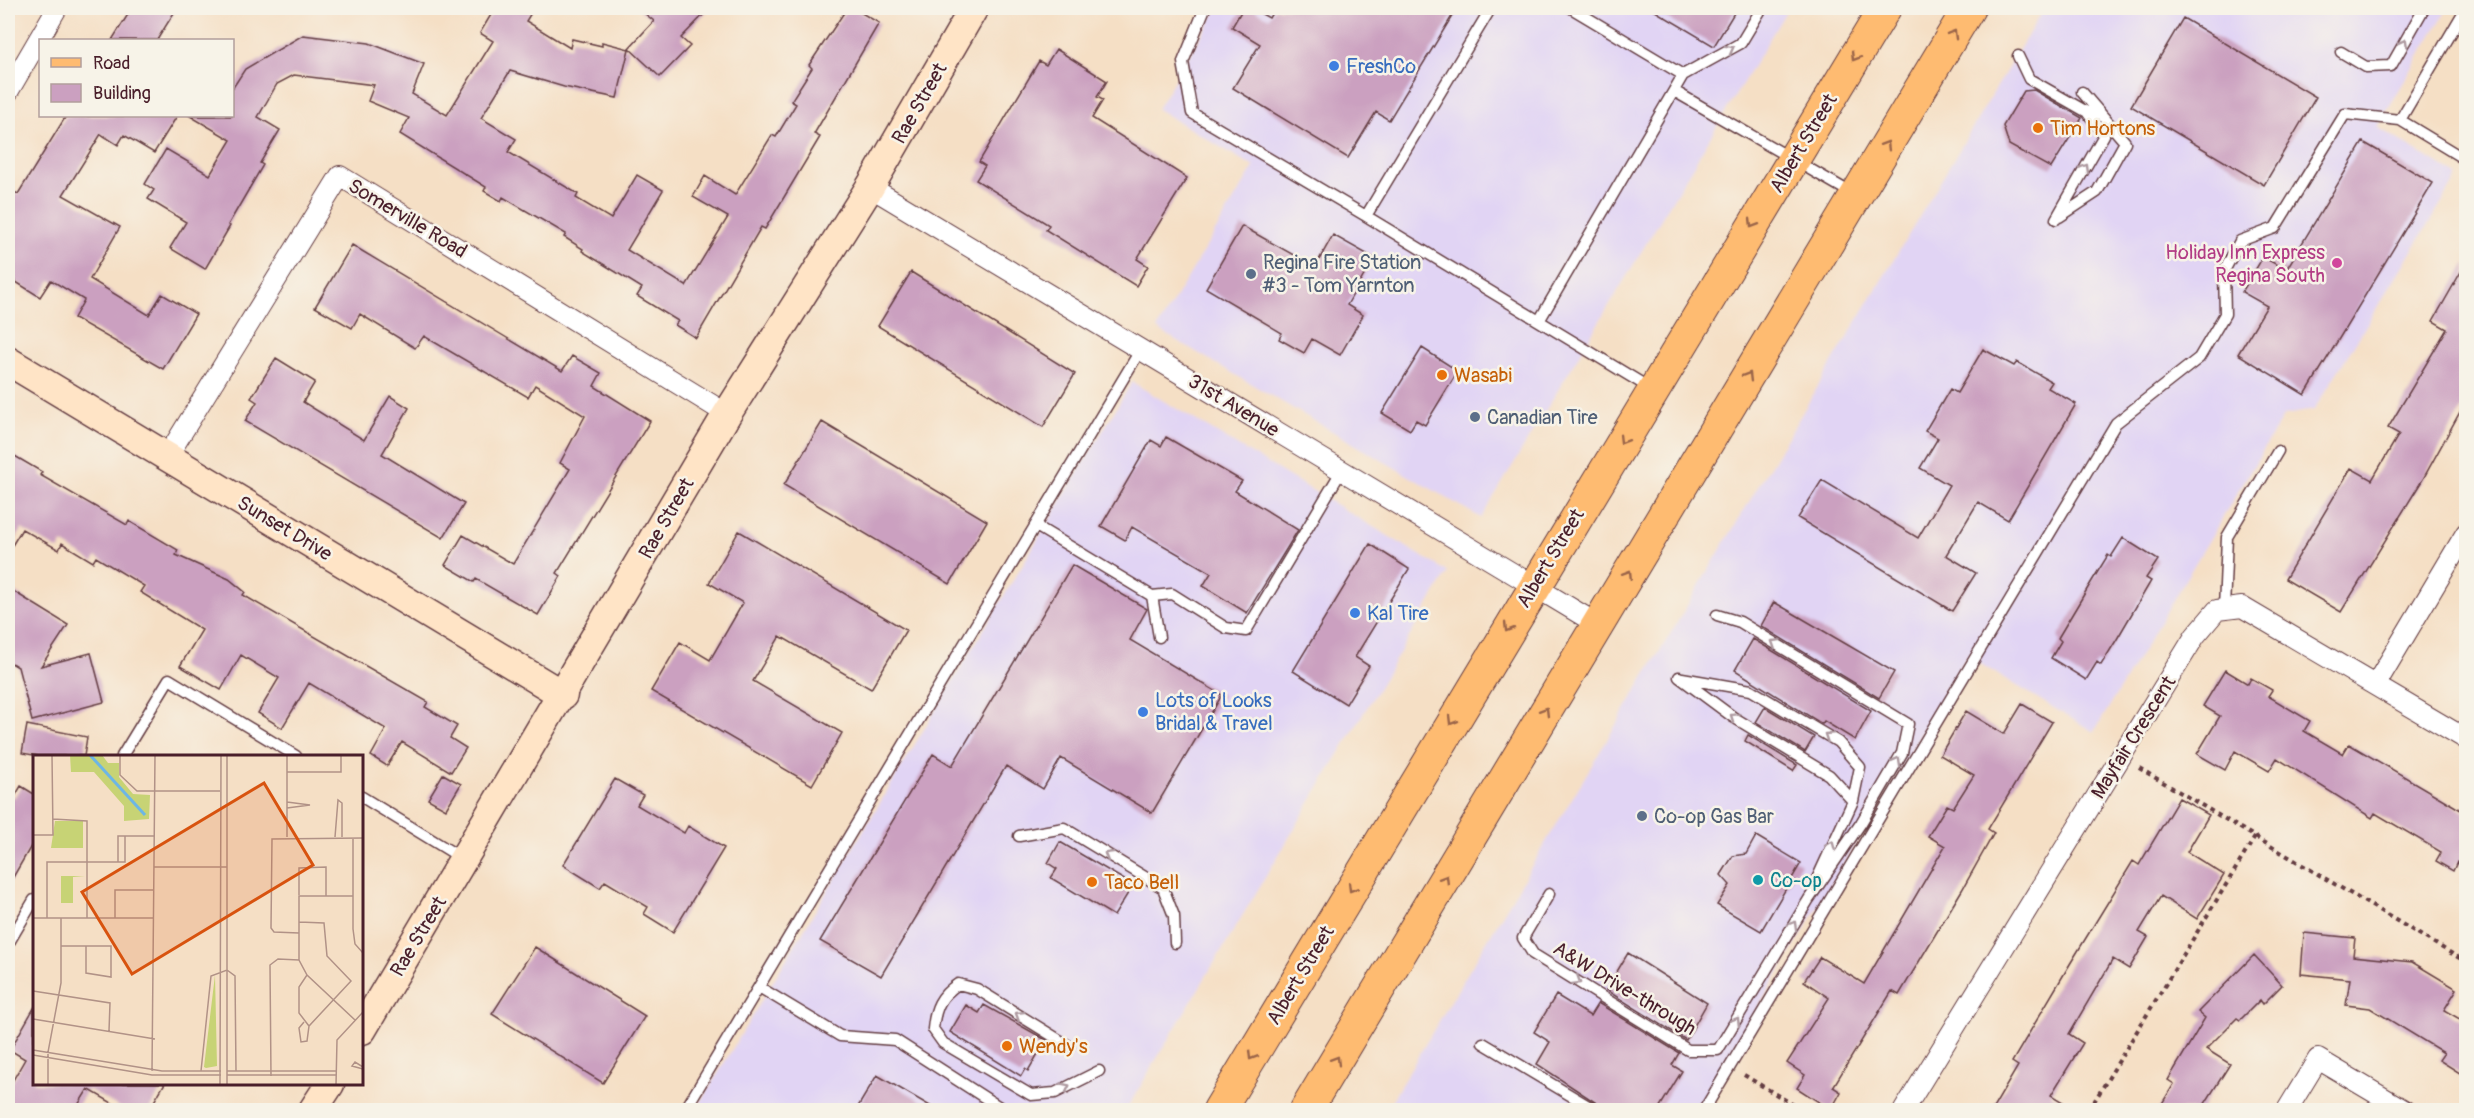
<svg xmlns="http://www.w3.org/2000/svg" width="2474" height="1118" font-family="Pangolin,sans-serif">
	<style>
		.built { fill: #e1d4f4 }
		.building { fill: #cba0c0 }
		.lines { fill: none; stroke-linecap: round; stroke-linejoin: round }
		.lane-casing { stroke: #643c42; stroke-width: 13 }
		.street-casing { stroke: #643c42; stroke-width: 22 }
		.secondary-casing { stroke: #643c42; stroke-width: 31 }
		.primary-casing { stroke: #643c42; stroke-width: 34 }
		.path { stroke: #643c42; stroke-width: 4; stroke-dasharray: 4.5 4.5; stroke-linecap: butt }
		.lane { stroke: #fff; stroke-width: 10 }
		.street { stroke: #fff; stroke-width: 20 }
		.secondary { stroke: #ffe4c6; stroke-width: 28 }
		.primary { stroke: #febb71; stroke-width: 32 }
		.oneway { stroke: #9b654a }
		.oneway2 { stroke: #ae9aa0 }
		.shop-dot { fill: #3f7fe0; stroke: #f7f3e8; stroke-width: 2 }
		.food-dot { fill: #e8710a; stroke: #f7f3e8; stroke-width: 2 }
		.hotel-dot { fill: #d1479c; stroke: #f7f3e8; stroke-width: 2 }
		.service-dot { fill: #5c6f8a; stroke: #f7f3e8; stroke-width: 2 }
		.culture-dot { fill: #0f9aa8; stroke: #f7f3e8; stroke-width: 2 }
		.labels { text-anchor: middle; stroke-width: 5; stroke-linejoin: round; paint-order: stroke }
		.shop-label { font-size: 20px; fill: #366cbe; stroke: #f7f3e8; text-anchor: start }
		.street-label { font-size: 20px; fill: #4a1f2b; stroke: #f7f3e8 }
		.food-label { font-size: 20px; fill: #c56008; stroke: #f7f3e8; text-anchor: start }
		.hotel-label { font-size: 20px; fill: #b23c85; stroke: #f7f3e8; text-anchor: end }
		.service-label { font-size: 20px; fill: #4e5e75; stroke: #f7f3e8; text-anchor: start }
		.culture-label { font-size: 20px; fill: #0d838f; stroke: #f7f3e8; text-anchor: start }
		.inset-river { fill: none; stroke: #6db6e5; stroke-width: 3 }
		.inset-road { fill: none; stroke: #b19287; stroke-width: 1.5 }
		.view { fill: #d8530f; fill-opacity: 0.15; stroke: #d8530f; stroke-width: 3 }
		.inset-edge { fill: none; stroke: #4a1f2b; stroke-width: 3 }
	</style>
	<rect width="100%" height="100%" fill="#f7f3e8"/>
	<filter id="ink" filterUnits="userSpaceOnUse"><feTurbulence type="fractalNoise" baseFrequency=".0167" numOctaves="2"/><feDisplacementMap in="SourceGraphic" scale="12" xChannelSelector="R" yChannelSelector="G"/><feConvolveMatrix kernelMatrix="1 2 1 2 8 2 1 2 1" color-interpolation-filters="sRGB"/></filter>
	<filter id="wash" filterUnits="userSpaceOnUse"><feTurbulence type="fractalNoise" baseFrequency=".008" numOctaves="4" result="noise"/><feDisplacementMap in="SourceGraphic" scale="24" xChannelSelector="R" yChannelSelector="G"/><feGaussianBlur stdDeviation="1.35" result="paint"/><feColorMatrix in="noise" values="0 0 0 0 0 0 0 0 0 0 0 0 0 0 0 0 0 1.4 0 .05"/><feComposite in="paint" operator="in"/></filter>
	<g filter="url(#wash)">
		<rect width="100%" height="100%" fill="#f5dfc5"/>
		<path class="built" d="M 1218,8 L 1788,8 L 1481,518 L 1157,329 L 1254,167 L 1157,109 Z
			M 2044,8 L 2448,8 L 2377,127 L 2458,176 L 2314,410 L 2284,415 L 2094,732 L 1967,656 L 1697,1110 L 1386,1110 Z
			M 1132,382 L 1448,572 L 1126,1110 L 696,1110 Z"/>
		<g id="blocks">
			<path class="building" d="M 132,8 L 177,8 L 157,40 L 112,40 Z
				M 495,8 L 534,8 L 526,21 L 570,48 L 572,39 L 602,46 L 602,42 L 629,49 L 617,98 L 564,87 L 510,71 L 481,118 L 516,139 L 508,152 L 578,194 L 576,198 L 611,219 L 637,175 L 663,190 L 627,250 L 686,286 L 728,217 L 693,197 L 705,176 L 735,195 L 772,135 L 776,137 L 796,104 L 791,101 L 812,68 L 809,65 L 847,8 L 853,8 L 879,23 L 814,134 L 820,137 L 765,229 L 761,227 L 696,338 L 675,325 L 678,321 L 637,296 L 642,288 L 582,251 L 583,249 L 564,237 L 566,234 L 503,197 L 501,201 L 484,191 L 486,187 L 400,134 L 409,118 L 368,101 L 374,85 L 294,75 L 277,84 L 258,117 L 280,130 L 260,163 L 263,165 L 228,225 L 230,226 L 205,269 L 170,248 L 186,222 L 148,199 L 154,190 L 145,184 L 166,149 L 210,175 L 231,140 L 190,116 L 232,116 L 232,89 L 245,69 L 303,35 L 369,43 L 424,64 L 412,94 L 447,115 L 493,41 L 480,33 Z
				M 638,8 L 710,8 L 681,38 L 690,46 L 660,77 L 629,48 L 654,21 Z
				M 1243,8 L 1251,8 L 1269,18 L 1275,8 L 1457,8 L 1389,120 L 1376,112 L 1348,158 L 1233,88 L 1260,44 L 1232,27 Z
				M 1650,8 L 1737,8 L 1714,46 Z
				M 2183,18 L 2316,97 L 2264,185 L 2131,106 Z
				M 1056,49 L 1107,81 L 1097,97 L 1103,100 L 1092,118 L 1187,178 L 1137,259 L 1148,266 L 1136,286 L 1046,230 L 1049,225 L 976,180 L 985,166 L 979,162 L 1039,61 L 1046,65 Z
				M 2034,90 L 2082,118 L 2051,168 L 2009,145 L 2003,126 L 2024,91 Z
				M 66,116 L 177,116 L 154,153 L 124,135 L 118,145 L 101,134 L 63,195 L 120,227 L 90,279 L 149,315 L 162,294 L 196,314 L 163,369 L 74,318 L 84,300 L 51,280 L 40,297 L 8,277 L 8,202 L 14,192 L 18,194 Z
				M 2363,142 L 2433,183 L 2305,395 L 2238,354 L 2267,306 L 2242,292 L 2263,257 L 2286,270 Z
				M 1242,226 L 1315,267 L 1333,235 L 1374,258 L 1347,305 L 1363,315 L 1340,355 L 1312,339 L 1304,353 L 1279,339 L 1282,333 L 1206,288 Z
				M 352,245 L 562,371 L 572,356 L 601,373 L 594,386 L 650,421 L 557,573 L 561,576 L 538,615 L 476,579 L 474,582 L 445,565 L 463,535 L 513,564 L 570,469 L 560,463 L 585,416 L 535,385 L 528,397 L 424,336 L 415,348 L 360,314 L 352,328 L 315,307 Z
				M 2466,263 L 2466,401 L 2423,479 L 2341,612 L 2285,579 L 2351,468 L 2372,480 L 2399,434 L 2388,428 L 2447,329 L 2433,321 Z
				M 911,272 L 1075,374 L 1043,427 L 878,326 Z
				M 1422,348 L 1458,371 L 1425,425 L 1416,420 L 1410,430 L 1382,413 Z
				M 1983,349 L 2014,366 L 2017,362 L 2052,382 L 2048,388 L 2076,404 L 2008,520 L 1978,502 L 1946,555 L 1976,573 L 1952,611 L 1798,518 L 1822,480 L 1918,538 L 1949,485 L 1920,468 L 1938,438 L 1925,431 L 1950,389 L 1957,393 Z
				M 276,358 L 315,382 L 303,402 L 364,440 L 390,396 L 409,408 L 382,454 L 464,504 L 443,538 L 245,421 L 257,402 L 251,398 Z
				M 822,422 L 987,521 L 950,584 L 784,485 Z
				M 1166,437 L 1242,481 L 1235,491 L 1298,530 L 1247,613 L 1203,586 L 1211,573 L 1132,527 L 1125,540 L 1101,526 L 1151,440 L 1161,446 Z
				M 8,452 L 42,472 L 40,475 L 127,525 L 129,521 L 178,550 L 176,555 L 229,579 L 245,592 L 243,595 L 428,702 L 425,707 L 457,726 L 450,738 L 466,748 L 451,772 L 402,742 L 387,766 L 371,756 L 386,729 L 309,683 L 282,728 L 258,713 L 279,678 L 241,655 L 221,690 L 180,666 L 202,630 L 140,592 L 144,586 L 96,557 L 93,562 L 62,543 L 59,550 L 22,529 L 8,552 Z
				M 739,531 L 906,630 L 871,689 L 780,636 L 753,681 L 842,733 L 812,785 L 651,691 L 680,642 L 710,660 L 743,603 L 709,583 Z
				M 2123,538 L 2158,560 L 2146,578 L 2151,581 L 2117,639 L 2101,665 L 2097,662 L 2086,680 L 2051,658 L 2061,641 L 2058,638 L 2092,581 L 2108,555 L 2111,557 Z
				M 1370,544 L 1409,569 L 1355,657 L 1369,666 L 1346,704 L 1293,671 Z
				M 1072,565 L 1147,609 L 1130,640 L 1222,695 L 1152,813 L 1061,758 L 1043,789 L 1006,766 L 881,976 L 820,941 L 933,754 L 952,766 Z
				M 8,588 L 68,625 L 41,666 L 91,653 L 104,702 L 32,721 L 18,667 L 8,661 Z
				M 1774,602 L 1894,672 L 1879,698 L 1761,626 Z
				M 1753,639 L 1871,711 L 1855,740 L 1824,721 L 1822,724 L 1735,670 Z
				M 2225,670 L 2248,684 L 2251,678 L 2272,690 L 2268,696 L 2310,721 L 2304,731 L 2343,754 L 2349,744 L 2466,813 L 2466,867 L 2457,862 L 2453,871 L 2436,861 L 2441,852 L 2375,813 L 2372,818 L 2277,758 L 2269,771 L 2235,751 L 2225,770 L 2197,754 L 2220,716 L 2203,706 Z
				M 2022,704 L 2052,722 L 1988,829 L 1994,833 L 1962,890 L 1899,995 L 1892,991 L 1833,1087 L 1841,1092 L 1831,1110 L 1797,1088 L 1805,1075 L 1787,1063 L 1829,998 L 1804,981 L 1820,957 L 1864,984 L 1945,846 L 1928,836 L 1947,805 L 1953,808 L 1974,775 L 1940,755 L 1966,711 L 2004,734 Z
				M 1765,707 L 1814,737 L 1805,752 L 1756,722 Z
				M 27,725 L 87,737 L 84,756 L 39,756 L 22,753 Z
				M 1748,735 L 1797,765 L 1793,771 L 1745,741 Z
				M 443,774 L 461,784 L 446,809 L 428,799 Z
				M 615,779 L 643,795 L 637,805 L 684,833 L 688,826 L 724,848 L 673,932 L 644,914 L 648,907 L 605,881 L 600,888 L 563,865 Z
				M 21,786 L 34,794 L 34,841 L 8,886 L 8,794 L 14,798 Z
				M 2179,798 L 2209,815 L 2187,852 L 2224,875 L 2197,919 L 2161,896 L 2139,932 L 2148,937 L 2129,969 L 2113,959 L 2069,1034 L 2083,1043 L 2051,1095 L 2076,1110 L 1992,1110 L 2018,1066 L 2012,1062 L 2070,964 L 2133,861 L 2139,865 Z
				M 1756,836 L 1801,863 L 1761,931 L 1717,905 L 1730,885 L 1721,875 L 1733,856 L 1746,854 Z
				M 1060,842 L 1133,885 L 1114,916 L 1051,878 L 1057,869 L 1048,863 Z
				M 2304,933 L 2355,938 L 2353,956 L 2412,962 L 2457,989 L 2444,1010 L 2463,1021 L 2466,1015 L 2466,1077 L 2439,1060 L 2444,1053 L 2370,1008 L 2346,1005 L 2350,979 L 2301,974 Z
				M 535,947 L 645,1016 L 603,1083 L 492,1014 Z
				M 1628,953 L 1707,1003 L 1686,1040 L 1606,990 Z
				M 2254,955 L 2282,985 L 2263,1004 L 2260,1000 L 2240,1020 L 2237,1018 L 2206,1049 L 2230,1064 L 2201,1110 L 2158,1110 L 2174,1084 L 2168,1080 L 2205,1018 L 2198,1012 Z
				M 1556,995 L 1590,1016 L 1598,1003 L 1679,1053 L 1672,1065 L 1682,1071 L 1658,1110 L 1607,1110 L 1537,1064 L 1550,1042 L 1534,1032 Z
				M 966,1005 L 979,1013 L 984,1005 L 1046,1040 L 1028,1071 L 1025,1069 L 1021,1076 L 950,1032 Z
				M 34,1008 L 34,1083 L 165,1083 L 149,1110 L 124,1110 L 88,1089 L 75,1110 L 8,1110 L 8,1089 L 25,1059 L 10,1050 Z
				M 877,1075 L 937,1110 L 856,1110 Z"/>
		</g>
	</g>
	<g filter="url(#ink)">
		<use href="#blocks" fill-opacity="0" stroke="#643c42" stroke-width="1.5"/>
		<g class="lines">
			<defs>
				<path id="lane" d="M 1205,8 L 1183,62 L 1192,113 L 1366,216
					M 1491,8 L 1366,216 L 1653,390
					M 1571,8 L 1683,75
					M 2466,8 L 2400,120 L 2466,160
					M 2341,52 L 2366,67 L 2391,66 L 2424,8
					M 2018,56 L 2029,79 L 2087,112 L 2104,135 L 2056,219
					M 1674,91 L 1853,194
					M 2059,217 L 2097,192 L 2125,142 L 2082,92
					M 1539,321 L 1683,75 L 1741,43 L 1762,8
					M 1036,526 L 1152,596 L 1159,637
					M 1152,596 L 1172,594 L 1226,628 L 1246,631 L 1342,470
					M 2224,609 L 2227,537 L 2278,451
					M 1679,677 L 1733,717 L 1829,775 L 1853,801 L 1817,879
					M 1682,678 L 1751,690 L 1838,742 L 1860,767 L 1853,801
					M 122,756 L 169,679 L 296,756
					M 362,797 L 463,859
					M 1019,836 L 1064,828 L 1163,888 L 1174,916 L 1175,943
					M 1549,894 L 1523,938 L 1533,954 L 1688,1050 L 1718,1050 L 1809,899 L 1861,823 L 1902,753 L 1908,724 L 1740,622 L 1717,615
					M 8,944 L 34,900
					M 759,987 L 840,1036 L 895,1040 L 1004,1110
					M 1483,1043 L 1595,1110
					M 1069,1046 L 977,989 L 958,984 C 940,996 935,1008 933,1029 L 943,1043 L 1031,1095 L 1055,1093 L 1099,1071
					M 685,1110 L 1141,349
					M 1704,1110 L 2116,423 L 2199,358 L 2225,314 L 2224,271 L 2240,241 L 2275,228 L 2345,114 L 2400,120"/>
				<path id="street" d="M 8,92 L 57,8
					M 870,187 L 1597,624
					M 167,457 L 340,176 L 727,414
					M 2376,684 L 2466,533
					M 1904,1110 L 2195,636 L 2217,610 L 2242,607 L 2466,739
					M 2287,1110 L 2318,1059 L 2404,1110"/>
				<path id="secondary" d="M 8,361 L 563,695
					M 362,1030 L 727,414 L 870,187 L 974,8
					M 313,1110 L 330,1084"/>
				<path id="primary" d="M 1219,1110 L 1885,8
					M 1306,1110 L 1969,8"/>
			</defs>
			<use href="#lane" class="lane-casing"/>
			<use href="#street" class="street-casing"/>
			<use href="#secondary" class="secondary-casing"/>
			<use href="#primary" class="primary-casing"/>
			<path class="path" d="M 2139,768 L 2466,962
				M 1744,1075 L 1802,1110
				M 2089,1110 L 2255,837"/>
			<use href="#lane" class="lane"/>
			<use href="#street" class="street"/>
			<use href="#secondary" class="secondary"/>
			<use href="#primary" class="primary"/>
		</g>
		<defs><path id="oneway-chevron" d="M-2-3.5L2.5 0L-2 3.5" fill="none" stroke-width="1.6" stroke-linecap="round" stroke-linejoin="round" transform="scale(1.5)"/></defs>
		<g class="oneway">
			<use href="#oneway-chevron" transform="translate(1953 34) rotate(-60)"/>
			<use href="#oneway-chevron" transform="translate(1855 57) rotate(121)"/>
			<use href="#oneway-chevron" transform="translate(1886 145) rotate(-59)"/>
			<use href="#oneway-chevron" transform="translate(1753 224) rotate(121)"/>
			<use href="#oneway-chevron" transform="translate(1748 376) rotate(-59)"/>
			<use href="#oneway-chevron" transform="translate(1623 440) rotate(121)"/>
			<use href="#oneway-chevron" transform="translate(1628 574) rotate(-58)"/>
			<use href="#oneway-chevron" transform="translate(1508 628) rotate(121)"/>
			<use href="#oneway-chevron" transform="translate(1545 711) rotate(-59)"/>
			<use href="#oneway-chevron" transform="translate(1452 721) rotate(121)"/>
			<use href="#oneway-chevron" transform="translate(1445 879) rotate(-59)"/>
			<use href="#oneway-chevron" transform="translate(1352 888) rotate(121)"/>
			<use href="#oneway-chevron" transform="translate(1252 1056) rotate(121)"/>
			<use href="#oneway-chevron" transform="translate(1336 1060) rotate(-59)"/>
		</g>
		<g class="oneway2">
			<use href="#oneway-chevron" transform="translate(2404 43) rotate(-61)"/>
			<use href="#oneway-chevron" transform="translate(1730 49) rotate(-29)"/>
			<use href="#oneway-chevron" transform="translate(2085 168) rotate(-60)"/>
			<use href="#oneway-chevron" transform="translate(1775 643) rotate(-148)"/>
			<use href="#oneway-chevron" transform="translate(1734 717) rotate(-146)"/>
			<use href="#oneway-chevron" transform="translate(1828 736) rotate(-147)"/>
			<use href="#oneway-chevron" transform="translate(1897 761) rotate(-61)"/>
			<use href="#oneway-chevron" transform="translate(1831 845) rotate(-67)"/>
			<use href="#oneway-chevron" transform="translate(1108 855) rotate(-149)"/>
			<use href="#oneway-chevron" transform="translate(1793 925) rotate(-60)"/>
			<use href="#oneway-chevron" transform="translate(1577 981) rotate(32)"/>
			<use href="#oneway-chevron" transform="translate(1019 1015) rotate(-148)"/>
			<use href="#oneway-chevron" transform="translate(1736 1021) rotate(-59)"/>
			<use href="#oneway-chevron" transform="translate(1066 1087) rotate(-26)"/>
		</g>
	</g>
	<g class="shop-dot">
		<circle cx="1334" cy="66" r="6"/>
		<circle cx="1355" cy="613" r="6"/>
		<circle cx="1143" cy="712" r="6"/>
	</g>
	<g class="food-dot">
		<circle cx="2038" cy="128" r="6"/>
		<circle cx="1442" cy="375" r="6"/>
		<circle cx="1092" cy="882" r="6"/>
		<circle cx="1007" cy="1046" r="6"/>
	</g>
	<circle class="hotel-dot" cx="2337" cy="263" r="6"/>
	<g class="service-dot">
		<circle cx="1251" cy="274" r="6"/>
		<circle cx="1475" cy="417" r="6"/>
		<circle cx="1642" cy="816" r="6"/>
	</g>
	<circle class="culture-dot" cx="1758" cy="880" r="6"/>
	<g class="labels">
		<g class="shop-label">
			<text x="1346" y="73">FreshCo</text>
			<text x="1367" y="620">Kal Tire</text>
			<text x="1155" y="707">Lots of Looks<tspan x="1155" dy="23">Bridal &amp; Travel</tspan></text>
		</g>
		<g class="street-label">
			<text transform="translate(919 103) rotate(-60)" y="7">Rae Street</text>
			<text transform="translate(1803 143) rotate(-59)" y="7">Albert Street</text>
			<text transform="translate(408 218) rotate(31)" y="7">Somerville Road</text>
			<text transform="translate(1234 405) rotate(31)" y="7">31st Avenue</text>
			<text transform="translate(666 518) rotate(-60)" y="7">Rae Street</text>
			<text transform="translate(285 528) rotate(31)" y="7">Sunset Drive</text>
			<text transform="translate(1550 558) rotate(-59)" y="7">Albert Street</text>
			<text transform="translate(2133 737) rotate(-58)" y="7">Mayfair Crescent</text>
			<text transform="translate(418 936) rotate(-59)" y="7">Rae Street</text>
			<text transform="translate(1300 975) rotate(-59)" y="7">Albert Street</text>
			<text transform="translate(1625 988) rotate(31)" y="7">A&amp;W Drive-through</text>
		</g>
		<g class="food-label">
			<text x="2050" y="135">Tim Hortons</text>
			<text x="1454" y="382">Wasabi</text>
			<text x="1104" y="889">Taco Bell</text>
			<text x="1019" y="1053">Wendy's</text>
		</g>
		<g class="hotel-label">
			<text x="2325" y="259">Holiday Inn Express<tspan x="2325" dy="23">Regina South</tspan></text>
		</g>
		<g class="service-label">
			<text x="1263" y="269">Regina Fire Station<tspan x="1263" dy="23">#3 - Tom Yarnton</tspan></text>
			<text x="1487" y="424">Canadian Tire</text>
			<text x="1654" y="823">Co-op Gas Bar</text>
		</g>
		<g class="culture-label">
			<text x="1770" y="887">Co-op</text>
		</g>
	</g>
	<g transform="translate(33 755)">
		<rect width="330" height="330" fill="#f5dfc5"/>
		<path d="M 37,0 L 69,0 L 75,8 L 86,8 L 86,22 L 100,39 L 117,40 L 116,64 L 91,66 L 91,51 L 61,17 L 38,17 ZM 22,66 L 50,66 L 50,93 L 18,93 ZM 28,121 L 52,121 L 40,122 L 40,148 L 28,148 ZM 182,220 L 184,311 L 173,313 L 171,312 Z" fill="#c7d375"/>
		<path class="inset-river" d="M 57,0 L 112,60"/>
		<path class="inset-road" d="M 87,0 L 87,20 L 104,36 L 187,36M 254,17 L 308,17 L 308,0M 254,53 L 277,50 L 254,47M 20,64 L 54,66 L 54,163M 0,80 L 20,80 L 19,0M 254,82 L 254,0M 302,82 L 305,45 L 309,48 L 309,82M 320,83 L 320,174 L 322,189 L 330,198M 85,107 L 85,81 L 121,81M 121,112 L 194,112M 266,140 L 266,113 L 293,112 L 293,141M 320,141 L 266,141 L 266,205 L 274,220 L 322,265M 0,163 L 121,163M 14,163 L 14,107 L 92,107 L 92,81M 82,163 L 82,135 L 121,135M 266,167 L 291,168 L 294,201 L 318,226 L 276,271 L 266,258 L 266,232 L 274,220M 266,178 L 241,177 L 238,173 L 239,84 L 330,83M 28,191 L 78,191 L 78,222 L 53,218 L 53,191M 0,192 L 0,211M 0,236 L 77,248 L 76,276M 0,264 L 122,284M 271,267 L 266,273 L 268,287 L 274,286 L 276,271M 0,295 L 129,316 L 188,316M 0,300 L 119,320 L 188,320M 330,312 L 322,307 L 319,311 L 330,314M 119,316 L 122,0M 168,316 L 178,221 L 194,215 L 202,221 L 203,316M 194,316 L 303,316M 194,320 L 303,320M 238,321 L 237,210 L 245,204 L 266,205M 15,330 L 15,297 L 28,228 L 28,163M 187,330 L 188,0M 194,330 L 194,0M 303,330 L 304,285 L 330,257"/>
		<path class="view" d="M 231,28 L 280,110 L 99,219 L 49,137 Z"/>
		<rect width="330" height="330" class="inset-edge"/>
	</g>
	<rect width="2474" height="1118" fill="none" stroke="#f7f3e8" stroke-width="30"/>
	<rect x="39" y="39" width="195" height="78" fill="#f7f3e8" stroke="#b29e9c" stroke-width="1.5"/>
	<rect x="51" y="58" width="30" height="9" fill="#febb71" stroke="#b29e9c" stroke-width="1.5"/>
	<text x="93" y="69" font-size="18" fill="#4a1f2b">Road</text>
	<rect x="51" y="84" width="30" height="18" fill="#cba0c0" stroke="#b29e9c" stroke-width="1.5"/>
	<text x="93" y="99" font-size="18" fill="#4a1f2b">Building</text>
</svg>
